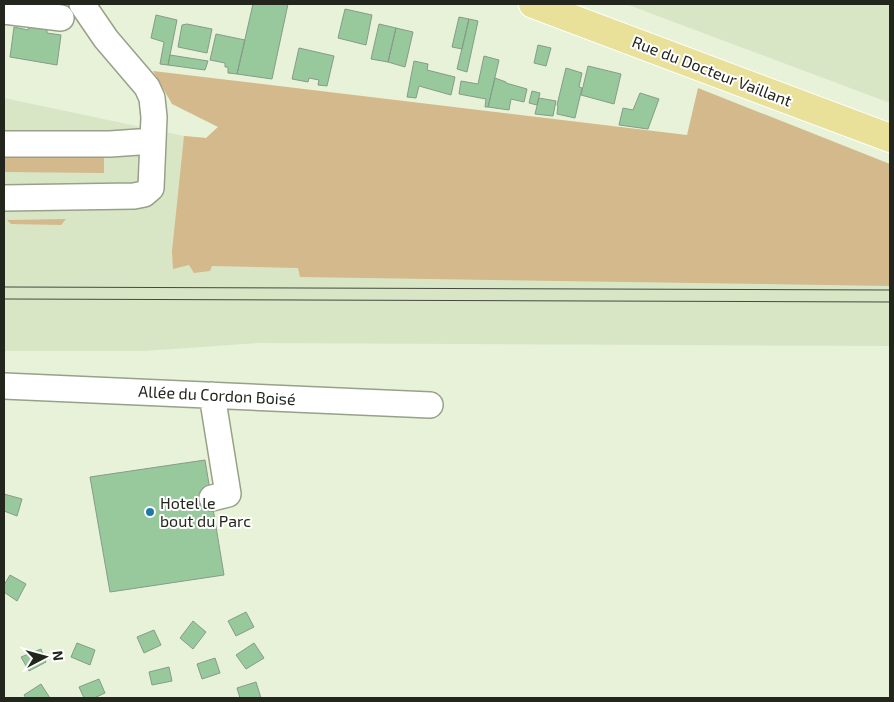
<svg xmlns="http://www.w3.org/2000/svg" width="894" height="702" font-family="'Exo 2',sans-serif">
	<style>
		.built { fill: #d9e6c6 }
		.green { fill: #d3b98c }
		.building { fill: #97c99c; stroke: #879b88 }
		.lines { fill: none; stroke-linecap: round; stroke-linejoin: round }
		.minor-casing { stroke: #97a189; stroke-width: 28 }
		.major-casing { stroke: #fff; stroke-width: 30 }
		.minor { stroke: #fff; stroke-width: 25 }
		.major { stroke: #e9e09a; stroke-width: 28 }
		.tram { stroke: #45493d; stroke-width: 1 }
		.poi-dot { fill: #1d7aa8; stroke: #fff; stroke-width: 2 }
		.labels { text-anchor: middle; stroke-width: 4; stroke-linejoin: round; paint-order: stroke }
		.street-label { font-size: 16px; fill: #23261d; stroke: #fff }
		.poi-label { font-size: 16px; fill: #23261d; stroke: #fff; text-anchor: start }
	</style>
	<rect width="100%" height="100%" fill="#e7f2d8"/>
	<path class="built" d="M 626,4 L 890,4 L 890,103 L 711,36 Z
		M 4,98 L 184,136 L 206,138 L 218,127 L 890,197 L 890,346 L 259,343 L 144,351 L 4,351 Z"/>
	<path class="green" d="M 153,71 L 687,135 L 698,88 L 890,164 L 890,286 L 300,277 L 298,268 L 212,266 L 210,271 L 194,273 L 189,265 L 173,269 L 172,251 L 184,136 L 206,138 L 218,127 L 172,104 Z
		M 4,151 L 104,151 L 104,173 L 4,172 Z
		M 66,219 L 61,225 L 11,224 L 7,220 Z"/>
	<path class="building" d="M 253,4 L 288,4 L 272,79 L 237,74 Z
		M 345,9 L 372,15 L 366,45 L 338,38 Z
		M 156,15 L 177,20 L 168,65 L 160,64 L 164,42 L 151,38 Z
		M 459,17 L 469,19 L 462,49 L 452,47 Z
		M 469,19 L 478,21 L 467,72 L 457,69 Z
		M 187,24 L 212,29 L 207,53 L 178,47 L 182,25 Z
		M 379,24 L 396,28 L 388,62 L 371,59 Z
		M 29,26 L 47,29 L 47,33 L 61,35 L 57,65 L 10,57 L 14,27 L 28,30 Z
		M 396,28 L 413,32 L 405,67 L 388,62 Z
		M 216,34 L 245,40 L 237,74 L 228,73 L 228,67 L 225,67 L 225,63 L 210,60 Z
		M 538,45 L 551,48 L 546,66 L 534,63 Z
		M 299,48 L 334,56 L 327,86 L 318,85 L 319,80 L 309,78 L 308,82 L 292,79 Z
		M 170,55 L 208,61 L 205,70 L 168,65 Z
		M 484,56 L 499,60 L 488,107 L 485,107 L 486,99 L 459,94 L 461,81 L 478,84 Z
		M 414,61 L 428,64 L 427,70 L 455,77 L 451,95 L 419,86 L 416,98 L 407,97 Z
		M 588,66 L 621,74 L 614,104 L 581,95 Z
		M 566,68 L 582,73 L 579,87 L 582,88 L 575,118 L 557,114 L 558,106 L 557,105 Z
		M 495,78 L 506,82 L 506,83 L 527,89 L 524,102 L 511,99 L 509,110 L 488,107 Z
		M 532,91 L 540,93 L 537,105 L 529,103 Z
		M 640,93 L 659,99 L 648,129 L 619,125 L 623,108 L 633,110 Z
		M 539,98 L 556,101 L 553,116 L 535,114 Z
		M 205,460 L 224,575 L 110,592 L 90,477 Z
		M 4,494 L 22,499 L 17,516 L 4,511 Z
		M 10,575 L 26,584 L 17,601 L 4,592 L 4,585 Z
		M 246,612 L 254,627 L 236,636 L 228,621 Z
		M 193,621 L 206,632 L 193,649 L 180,638 Z
		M 154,630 L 161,645 L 144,653 L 137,637 Z
		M 77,643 L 95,650 L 90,665 L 71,657 Z
		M 254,643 L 264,658 L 246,669 L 236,655 Z
		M 41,649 L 46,662 L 29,671 L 21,657 Z
		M 215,658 L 220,673 L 202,679 L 197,664 Z
		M 169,667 L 172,681 L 152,685 L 149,672 Z
		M 99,679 L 105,693 L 94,698 L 84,698 L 79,687 Z
		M 256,682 L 261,698 L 240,698 L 237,688 Z
		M 41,684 L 50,698 L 26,698 L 24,695 Z"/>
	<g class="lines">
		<defs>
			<path id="minor" d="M 4,11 L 61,18
				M 4,144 L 110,144 L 153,141
				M 4,198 L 134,196 L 144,194 L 151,188 L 154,117 L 152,98 L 147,87 L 106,39 L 82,4
				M 4,386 L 430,405
				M 212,395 L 228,494 L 212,498"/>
			<path id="major" d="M 533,4 L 890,138"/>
		</defs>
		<use href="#minor" class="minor-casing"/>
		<use href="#major" class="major-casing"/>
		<use href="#minor" class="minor"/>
		<use href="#major" class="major"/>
		<path class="tram" d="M 4,287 L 890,290
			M 4,299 L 890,302"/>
	</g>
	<circle class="poi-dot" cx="150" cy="512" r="5"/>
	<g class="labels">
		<g class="street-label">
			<text transform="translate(712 71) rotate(21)" y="6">Rue du Docteur Vaillant</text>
			<text transform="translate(217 395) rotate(3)" y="6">Allée du Cordon Boisé</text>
		</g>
		<g class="poi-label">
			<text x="160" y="509">Hotel le<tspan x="160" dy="18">bout du Parc</tspan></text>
		</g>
	</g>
	<rect width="894" height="702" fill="none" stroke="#23261d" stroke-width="10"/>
	<g transform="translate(45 657) rotate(84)" stroke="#ffffff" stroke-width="4" paint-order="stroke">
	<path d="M0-4L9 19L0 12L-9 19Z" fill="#23261d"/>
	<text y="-8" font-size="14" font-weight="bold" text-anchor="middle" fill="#23261d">N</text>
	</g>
</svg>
